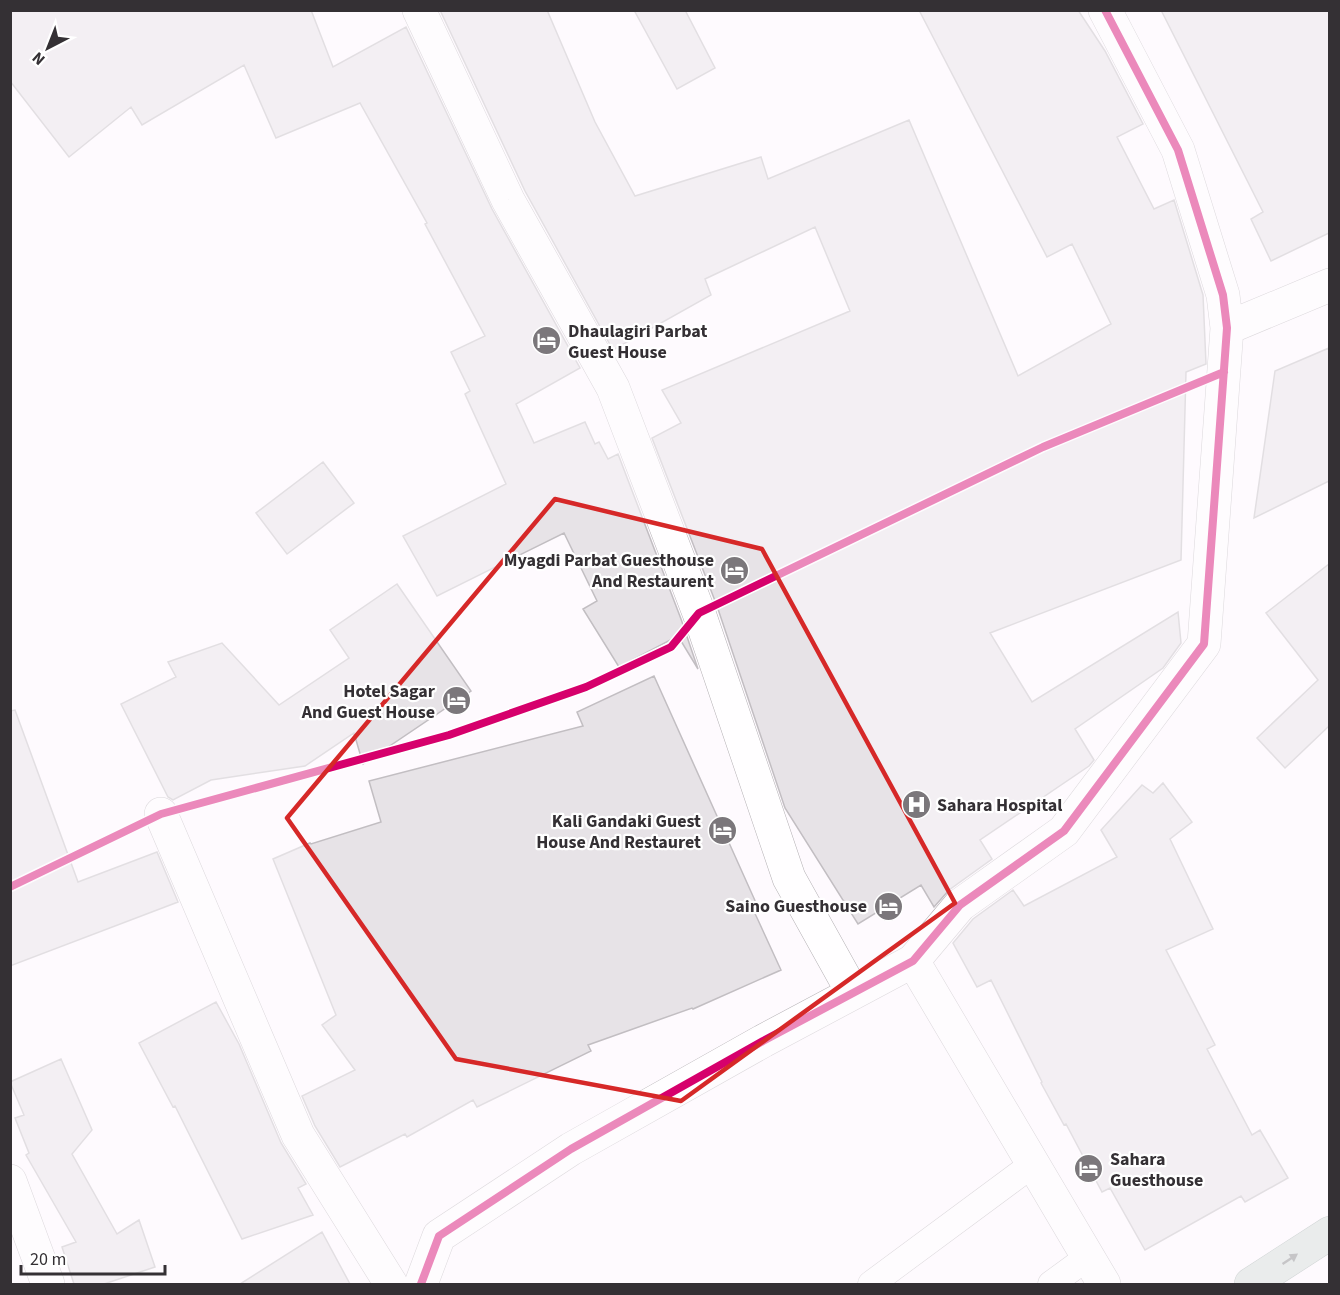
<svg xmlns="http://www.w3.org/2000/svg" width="1340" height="1295" font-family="'Source Sans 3',sans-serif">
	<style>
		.building { fill: #e7e3e7; stroke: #c2bec2; stroke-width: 1.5 }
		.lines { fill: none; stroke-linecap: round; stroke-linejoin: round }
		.service-casing { stroke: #b4b1b4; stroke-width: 27 }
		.minor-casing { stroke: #b4b1b4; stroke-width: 34 }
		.tertiary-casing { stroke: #b4b1b4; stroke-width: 34 }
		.trunk-casing { stroke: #9ca9a5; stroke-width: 34 }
		.service { stroke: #fffeff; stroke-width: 26 }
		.minor { stroke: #fffeff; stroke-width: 33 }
		.tertiary { stroke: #fffeff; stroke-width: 33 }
		.trunk { stroke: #d2dcd8; stroke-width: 33 }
		.cycleway-casing { stroke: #fff; stroke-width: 11 }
		.cycleway { stroke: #d6006c; stroke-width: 8 }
		.oneway { fill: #838686 }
		.marked { fill: none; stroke: #d62828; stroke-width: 4.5; stroke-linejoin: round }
		.labels { text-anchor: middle; stroke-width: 4.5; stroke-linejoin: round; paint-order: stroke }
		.poi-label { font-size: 18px; font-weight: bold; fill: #343034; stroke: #fff; text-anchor: end }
	</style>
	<rect width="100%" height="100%" fill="#fefafe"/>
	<path class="building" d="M 10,10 L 311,10 L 333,67 L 406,27 L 492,209 L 580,368 L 516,404 L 534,443 L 585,422 L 595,444 L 599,442 L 608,459 L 618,454 L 681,619 L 698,669 L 678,636 L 619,667 L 583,609 L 597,601 L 564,533 L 437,596 L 403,536 L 506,484 L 465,394 L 470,391 L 451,352 L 485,336 L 425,224 L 427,223 L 360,103 L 276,138 L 244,65 L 142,125 L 131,107 L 69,157 L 10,81 Z
		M 440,10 L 547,10 L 595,122 L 635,196 L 761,157 L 768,179 L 909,120 L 1018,376 L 1111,324 L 1072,244 L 1047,257 L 919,10 L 1078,10 L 1105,51 L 1143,124 L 1117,137 L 1154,209 L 1174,200 L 1203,295 L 1206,364 L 1186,372 L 1181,560 L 990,633 L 1032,702 L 1178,612 L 1181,643 L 1163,668 L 1075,729 L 1094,760 L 1089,766 L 980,840 L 992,859 L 949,890 L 934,907 L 921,885 L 858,924 L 785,808 L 717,606 L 652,438 L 681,423 L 662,390 L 850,311 L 815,227 L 705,279 L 711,295 L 613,350 L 525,191 Z
		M 634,10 L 685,10 L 715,68 L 677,89 Z
		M 1161,10 L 1329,10 L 1329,233 L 1271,261 L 1251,219 L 1263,212 Z
		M 1329,348 L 1329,481 L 1254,518 L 1275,371 Z
		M 323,462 L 354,503 L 287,554 L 256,513 Z
		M 1329,564 L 1329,726 L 1285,768 L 1257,738 L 1318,680 L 1266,613 Z
		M 397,584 L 471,691 L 363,764 L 354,733 L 305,766 L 211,780 L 173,800 L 168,797 L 121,704 L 176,677 L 168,662 L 222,643 L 279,705 L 349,658 L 330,630 Z
		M 654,676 L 757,905 L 752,907 L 781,970 L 693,1009 L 692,1008 L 588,1045 L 591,1051 L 477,1107 L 473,1100 L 407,1137 L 405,1134 L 340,1167 L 315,1126 L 302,1096 L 355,1070 L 322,1025 L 336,1015 L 273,859 L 310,843 L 311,844 L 381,822 L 369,781 L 583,726 L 577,712 Z
		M 15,710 L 78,882 L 157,852 L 178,902 L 10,966 L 10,711 Z
		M 1163,783 L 1192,822 L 1170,839 L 1213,929 L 1166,950 L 1215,1045 L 1207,1049 L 1252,1135 L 1260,1130 L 1288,1178 L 1245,1202 L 1241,1196 L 1145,1250 L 1110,1188 L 1102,1192 L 1066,1124 L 1064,1125 L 1041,1083 L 1042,1082 L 991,980 L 977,987 L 953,943 L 973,919 L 1013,890 L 1024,906 L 1117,857 L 1101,830 L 1142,785 L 1153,793 Z
		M 216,1002 L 239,1044 L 281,1143 L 306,1184 L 298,1188 L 313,1215 L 242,1239 L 175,1106 L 173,1107 L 139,1043 Z
		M 61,1059 L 92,1130 L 72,1154 L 117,1234 L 139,1220 L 155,1267 L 104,1284 L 74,1284 L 62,1247 L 76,1242 L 26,1155 L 29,1153 L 15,1118 L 24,1115 L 10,1082 Z
		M 322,1232 L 350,1284 L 240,1284 Z"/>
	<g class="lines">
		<defs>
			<path id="service" d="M 871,1284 L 1033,1164
				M 1051,1284 L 1088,1257"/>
			<path id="minor" d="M 1227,328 L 1330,285
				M 161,814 L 298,1135 L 391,1284
				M 913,961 L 960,905 L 1064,831 L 1204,644 L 1227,328 L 1223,295 L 1178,150 L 1105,10
				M 10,1181 L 48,1284"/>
			<path id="tertiary" d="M 419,10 L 508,200 L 613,388 L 699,613 L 789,878 L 853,993
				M 421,1284 L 439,1236 L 571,1149 L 763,1041 L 913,961 L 1104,1284"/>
			<path id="trunk" d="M 1251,1284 L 1330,1233"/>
		</defs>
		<use href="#service" class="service-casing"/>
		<use href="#minor" class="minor-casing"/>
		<use href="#tertiary" class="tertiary-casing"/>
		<use href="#trunk" class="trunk-casing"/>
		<use href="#service" class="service"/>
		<use href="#minor" class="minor"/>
		<use href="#tertiary" class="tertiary"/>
		<use href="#trunk" class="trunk"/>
		<defs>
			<path id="cycleway" d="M 10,887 L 161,814 L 449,735 L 586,687 L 671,647 L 699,613 L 1043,447 L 1224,372
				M 421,1284 L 439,1236 L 571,1149 L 763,1041 L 913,961 L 960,905 L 1064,831 L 1204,644 L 1227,328 L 1223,295 L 1178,150 L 1105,10"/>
		</defs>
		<use href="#cycleway" class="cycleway-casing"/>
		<use href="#cycleway" class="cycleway"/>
	</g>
	<defs><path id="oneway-solid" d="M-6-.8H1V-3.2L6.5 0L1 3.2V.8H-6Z" transform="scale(1.5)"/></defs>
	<use class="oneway" href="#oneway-solid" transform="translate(1290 1259) rotate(-34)"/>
	<path d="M0 0H1340V1295H0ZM 555,499 L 762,549 L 955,903 L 681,1101 L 456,1059 L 287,818 Z" fill="#fefafe" fill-opacity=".55" fill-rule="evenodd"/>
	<path class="marked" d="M 555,499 L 762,549 L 955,903 L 681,1101 L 456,1059 L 287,818 Z"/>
	<defs>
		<symbol id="hotel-disc" viewBox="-11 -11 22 22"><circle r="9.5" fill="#7b777b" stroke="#fff"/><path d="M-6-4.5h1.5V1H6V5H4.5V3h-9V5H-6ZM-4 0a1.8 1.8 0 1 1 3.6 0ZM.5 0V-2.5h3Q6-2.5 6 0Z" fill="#fff"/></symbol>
		<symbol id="hospital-disc" viewBox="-11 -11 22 22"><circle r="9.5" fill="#7b777b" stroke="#fff"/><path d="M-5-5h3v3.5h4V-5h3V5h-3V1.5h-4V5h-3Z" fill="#fff"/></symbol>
	</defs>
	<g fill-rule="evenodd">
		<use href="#hotel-disc" x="530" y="324" width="33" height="33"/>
		<use href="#hotel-disc" x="718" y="554" width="33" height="33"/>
		<use href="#hotel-disc" x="440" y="684" width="33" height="33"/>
		<use href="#hospital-disc" x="900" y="788" width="33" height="33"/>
		<use href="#hotel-disc" x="706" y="814" width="33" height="33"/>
		<use href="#hotel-disc" x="872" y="890" width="33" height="33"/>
		<use href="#hotel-disc" x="1072" y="1152" width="33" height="33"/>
	</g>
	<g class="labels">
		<g class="poi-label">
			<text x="568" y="337" text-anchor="start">Dhaulagiri Parbat<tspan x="568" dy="21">Guest House</tspan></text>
			<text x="714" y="566">Myagdi Parbat Guesthouse<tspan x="714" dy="21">And Restaurent</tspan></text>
			<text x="435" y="697">Hotel Sagar<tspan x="435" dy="21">And Guest House</tspan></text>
			<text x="937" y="811" text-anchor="start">Sahara Hospital</text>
			<text x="701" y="827">Kali Gandaki Guest<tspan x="701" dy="21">House And Restauret</tspan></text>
			<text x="867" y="912">Saino Guesthouse</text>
			<text x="1110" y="1165" text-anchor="start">Sahara<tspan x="1110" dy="21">Guesthouse</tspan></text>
		</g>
	</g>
	<rect width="1340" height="1295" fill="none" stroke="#343034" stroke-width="24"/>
	<g transform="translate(48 48) rotate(222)" stroke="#ffffff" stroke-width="4.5" paint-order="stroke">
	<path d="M0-4.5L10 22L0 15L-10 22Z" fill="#343034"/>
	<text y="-9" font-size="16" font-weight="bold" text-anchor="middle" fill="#343034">N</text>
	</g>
	<path d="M21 1265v9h144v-9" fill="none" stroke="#343034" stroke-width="3"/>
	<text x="30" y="1265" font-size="18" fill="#343034" stroke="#ffffff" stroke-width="4.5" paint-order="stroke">20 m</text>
</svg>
